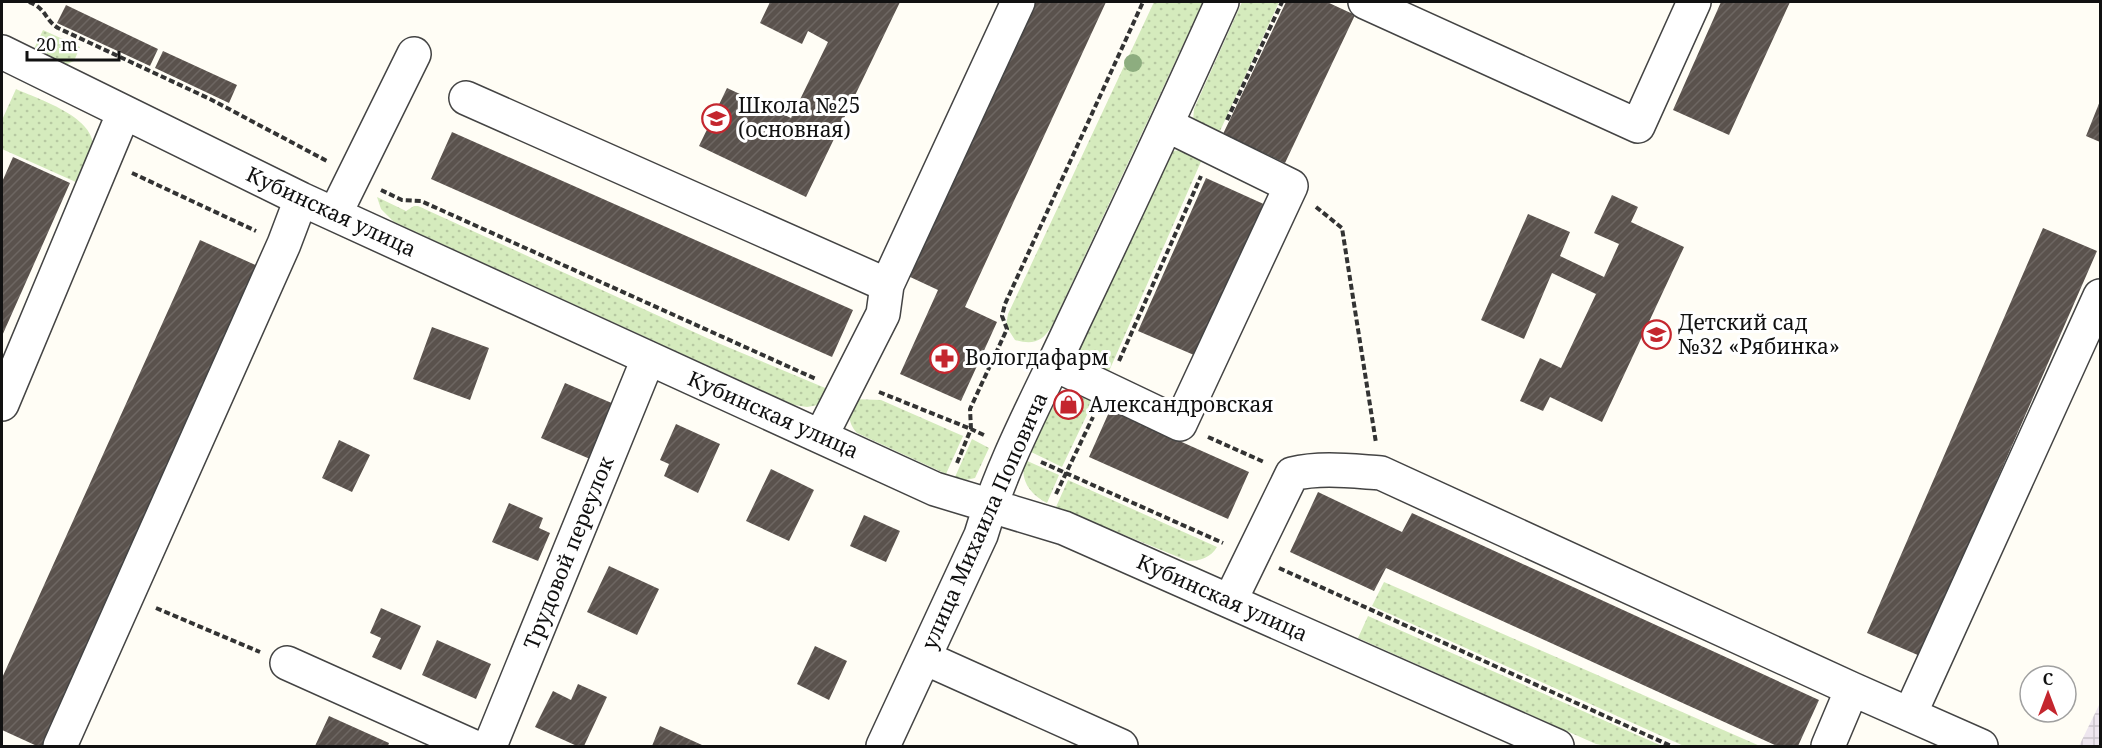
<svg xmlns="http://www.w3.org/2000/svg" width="2102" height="748" font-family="'Noto Serif',serif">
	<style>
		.industrial { fill: url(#industrial-grid) }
		.grass { fill: url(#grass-dots) }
		.building { fill: url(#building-hatch) }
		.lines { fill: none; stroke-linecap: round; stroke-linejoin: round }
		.minor-casing { stroke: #444; stroke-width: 36 }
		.path { stroke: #333; stroke-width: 4; stroke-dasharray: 6 3; stroke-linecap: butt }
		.minor { stroke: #fff; stroke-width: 33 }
		.tree { fill: #8dad7f }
		.labels { text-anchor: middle; stroke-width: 6; stroke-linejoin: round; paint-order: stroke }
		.poi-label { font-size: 21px; fill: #111; stroke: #fff; text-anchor: start }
		.street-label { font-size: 21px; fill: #111; stroke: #fff }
	</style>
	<defs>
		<pattern id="industrial-grid" width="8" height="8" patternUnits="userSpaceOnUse" patternTransform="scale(1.5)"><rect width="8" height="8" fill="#eee6ef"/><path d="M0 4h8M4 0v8" fill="none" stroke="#cbc4cc"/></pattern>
		<pattern id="grass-dots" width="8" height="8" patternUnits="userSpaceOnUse" patternTransform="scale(1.5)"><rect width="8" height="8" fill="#d5ebbd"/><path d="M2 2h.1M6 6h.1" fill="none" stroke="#b6c8a1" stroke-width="1.8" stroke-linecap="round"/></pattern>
		<pattern id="building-hatch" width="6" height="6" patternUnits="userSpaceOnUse" patternTransform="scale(1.5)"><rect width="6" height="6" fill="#5a524d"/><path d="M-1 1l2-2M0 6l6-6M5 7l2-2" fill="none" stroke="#6d6662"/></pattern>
	</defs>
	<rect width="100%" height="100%" fill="#fffdf5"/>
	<path class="industrial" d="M 2100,703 L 2100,746 L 2079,746 Z"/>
	<path class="grass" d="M 1154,2 L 1203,2 L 1052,326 C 1042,342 1033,345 1015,340 L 1006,326 L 1008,314 Z
		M 1242,2 L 1279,2 L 1215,142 L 1193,121 L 1194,109 Z
		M 43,30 L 80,47 L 74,61 L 65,65 L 32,53 Z
		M 16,89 C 38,99 96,117 93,148 C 91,159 83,172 78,183 L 2,149 L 2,120 Z
		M 1184,150 L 1203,157 L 1106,378 L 1083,368 L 1078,357 L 1078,343 L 1172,151 Z
		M 377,197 L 406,211 L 414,206 L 418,206 L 718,343 L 830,390 L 818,405 L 807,407 L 794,405 L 394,222 L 381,209 Z
		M 1084,393 L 1095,398 L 1062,467 L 1027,450 L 1048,405 L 1072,417 Z
		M 852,399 L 881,400 L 963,436 L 946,474 L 857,433 C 847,422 849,413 852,399 Z
		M 972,439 L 989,448 L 975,478 L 966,480 L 955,477 Z
		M 1025,460 L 1059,475 L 1047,503 C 1030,494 1019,480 1025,460 Z
		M 1068,480 L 1217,547 C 1211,557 1201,561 1188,561 L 1056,507 Z
		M 1384,582 L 1760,746 L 1684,746 L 1372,606 Z
		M 1368,616 L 1662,746 L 1607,746 L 1596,744 L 1358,638 Z"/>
	<path class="building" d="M 770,2 L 900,2 L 806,197 L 699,146 L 727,88 L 791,118 L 828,42 L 808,31 L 802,44 L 760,23 Z
		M 1034,2 L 1106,2 L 965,307 L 997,322 L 961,401 L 900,374 L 938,290 L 908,276 Z
		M 1286,2 L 1327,2 L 1355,15 L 1285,163 L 1223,134 Z
		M 1721,2 L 1790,2 L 1729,135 L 1673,110 Z
		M 66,5 L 158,49 L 150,66 L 57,23 Z
		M 163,51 L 237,85 L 229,103 L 155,68 Z
		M 2100,101 L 2100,142 L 2086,136 Z
		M 452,132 L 853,310 L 832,357 L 431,179 Z
		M 13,157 L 70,183 L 2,336 L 2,182 Z
		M 1206,178 L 1268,206 L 1201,358 L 1138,331 Z
		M 1612,195 L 1638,207 L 1631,222 L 1684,247 L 1602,422 L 1550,397 L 1543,411 L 1520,401 L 1540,358 L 1561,368 L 1596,294 L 1552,273 L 1524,339 L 1481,320 L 1528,214 L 1570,232 L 1560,256 L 1604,277 L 1619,244 L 1594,233 Z
		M 2043,228 L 2097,251 L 1920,656 L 1867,633 Z
		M 200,240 L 262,268 L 45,746 L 37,746 L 2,730 L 2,678 Z
		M 432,327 L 489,348 L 470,400 L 413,379 Z
		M 565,383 L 614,404 L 590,459 L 541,438 Z
		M1062 405a6 6 0 1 1 12 0a6 6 0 1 1-12 0Z
		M 1110,410 L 1249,472 L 1228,519 L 1089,457 Z
		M 676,424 L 720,444 L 698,493 L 664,476 L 669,464 L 660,460 Z
		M 339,440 L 370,455 L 352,492 L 322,478 Z
		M 771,469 L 814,490 L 789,541 L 746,521 Z
		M 1318,492 L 1402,532 L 1412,513 L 1819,700 L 1798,746 L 1777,746 L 1386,568 L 1374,591 L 1290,552 Z
		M 509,503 L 543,518 L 539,528 L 550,533 L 538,561 L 492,542 Z
		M 864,515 L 900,531 L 886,562 L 850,546 Z
		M 609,566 L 659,589 L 637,635 L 587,612 Z
		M 381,608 L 421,626 L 401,670 L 372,657 L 381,638 L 370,633 Z
		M 437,640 L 491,664 L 476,699 L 422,675 Z
		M 815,646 L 847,661 L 829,700 L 797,684 Z
		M 578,684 L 607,697 L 584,746 L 577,746 L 535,727 L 553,691 L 571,700 Z
		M 329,716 L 389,743 L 388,746 L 315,746 Z
		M 660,726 L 702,745 L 701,746 L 652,746 Z"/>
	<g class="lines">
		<defs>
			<path id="minor" d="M 1365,2 L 1638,126 L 1694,2
				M 2,52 L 301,199 L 935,489 L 1064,528 L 1557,746
				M 466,98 L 887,285
				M 335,214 L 414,54
				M 1054,364 L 1180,424 L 1291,186 L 1167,125
				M 2,404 L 124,112
				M 821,436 L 883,314 L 887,285 L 1018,2
				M 1230,601 L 1292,474 C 1321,467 1351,471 1381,473 L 1852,689 L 1981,746
				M 925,658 L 1121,746
				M 287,663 L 472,746
				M 1910,714 L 2100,296
				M 60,746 L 284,244 L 301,199
				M 490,746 L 648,359
				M 883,746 L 981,535 C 1003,461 1041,393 1073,323 C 1124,216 1174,109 1222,2
				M 1828,746 L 1852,689"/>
		</defs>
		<use href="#minor" class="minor-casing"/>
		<path class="path" d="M 29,2 C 47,9 44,19 58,28 L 210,99 L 327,161
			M 1227,120 L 1282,2
			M 132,173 L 256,231
			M 381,190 L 402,200 L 421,201 L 816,379
			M 1316,207 L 1342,228 L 1376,443
			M 1119,361 L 1201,176
			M 879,392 L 971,429 L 970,409 L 1007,329 L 1002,316 L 1005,304 L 1143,2
			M 1208,437 L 1264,462
			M 1041,462 L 1223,543
			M 957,463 L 971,429 L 986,436
			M 1056,494 L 1093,417
			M 1279,568 L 1671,746
			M 156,608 L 260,652"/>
		<use href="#minor" class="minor"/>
	</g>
	<circle class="tree" cx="1133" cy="63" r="9"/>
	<defs>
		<symbol id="school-ring" viewBox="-11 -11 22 22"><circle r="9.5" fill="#fff" stroke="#c4262e" stroke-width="1.5"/><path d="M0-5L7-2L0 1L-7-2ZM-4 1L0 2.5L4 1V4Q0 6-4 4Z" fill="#c4262e"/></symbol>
		<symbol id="pharmacy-ring" viewBox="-11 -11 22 22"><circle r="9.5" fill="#fff" stroke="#c4262e" stroke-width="1.5"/><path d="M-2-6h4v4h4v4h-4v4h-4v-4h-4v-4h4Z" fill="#c4262e"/></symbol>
		<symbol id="shop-ring" viewBox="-11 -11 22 22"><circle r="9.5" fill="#fff" stroke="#c4262e" stroke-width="1.5"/><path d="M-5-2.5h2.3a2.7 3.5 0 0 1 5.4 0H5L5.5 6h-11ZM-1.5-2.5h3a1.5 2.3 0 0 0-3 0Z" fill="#c4262e"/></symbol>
	</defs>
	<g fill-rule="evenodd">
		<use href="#school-ring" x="700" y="102" width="33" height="33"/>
		<use href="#school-ring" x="1640" y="318" width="33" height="33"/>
		<use href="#pharmacy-ring" x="928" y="342" width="33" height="33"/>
		<use href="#shop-ring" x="1052" y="388" width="33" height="33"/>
	</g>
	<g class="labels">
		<g class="poi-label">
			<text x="738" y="113">Школа №25<tspan x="738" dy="24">(основная)</tspan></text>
			<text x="1678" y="330">Детский сад<tspan x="1678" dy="24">№32 «Рябинка»</tspan></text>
			<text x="965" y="365">Вологдафарм</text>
			<text x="1089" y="412">Александровская</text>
		</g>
		<g class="street-label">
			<text transform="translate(331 212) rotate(25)" y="7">Кубинская улица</text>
			<text transform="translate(773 415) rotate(24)" y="7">Кубинская улица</text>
			<text transform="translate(985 521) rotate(-66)" y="7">улица Михаила Поповича</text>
			<text transform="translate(569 553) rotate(-68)" y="7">Трудовой переулок</text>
			<text transform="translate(1222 598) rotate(24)" y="7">Кубинская улица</text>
		</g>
	</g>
	<rect width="2102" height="748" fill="none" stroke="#111111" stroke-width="6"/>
	<g transform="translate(2048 694)"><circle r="28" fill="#ffffff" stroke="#a0a0a0" stroke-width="1.5"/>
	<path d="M0-4.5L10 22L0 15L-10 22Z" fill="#c4262e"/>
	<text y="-9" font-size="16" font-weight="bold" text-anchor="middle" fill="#111111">С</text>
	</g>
	<path d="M27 51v9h92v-9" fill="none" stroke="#111111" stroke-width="3"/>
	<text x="36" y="51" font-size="18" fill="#111111" stroke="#ffffff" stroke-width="4.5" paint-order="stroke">20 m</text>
</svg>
